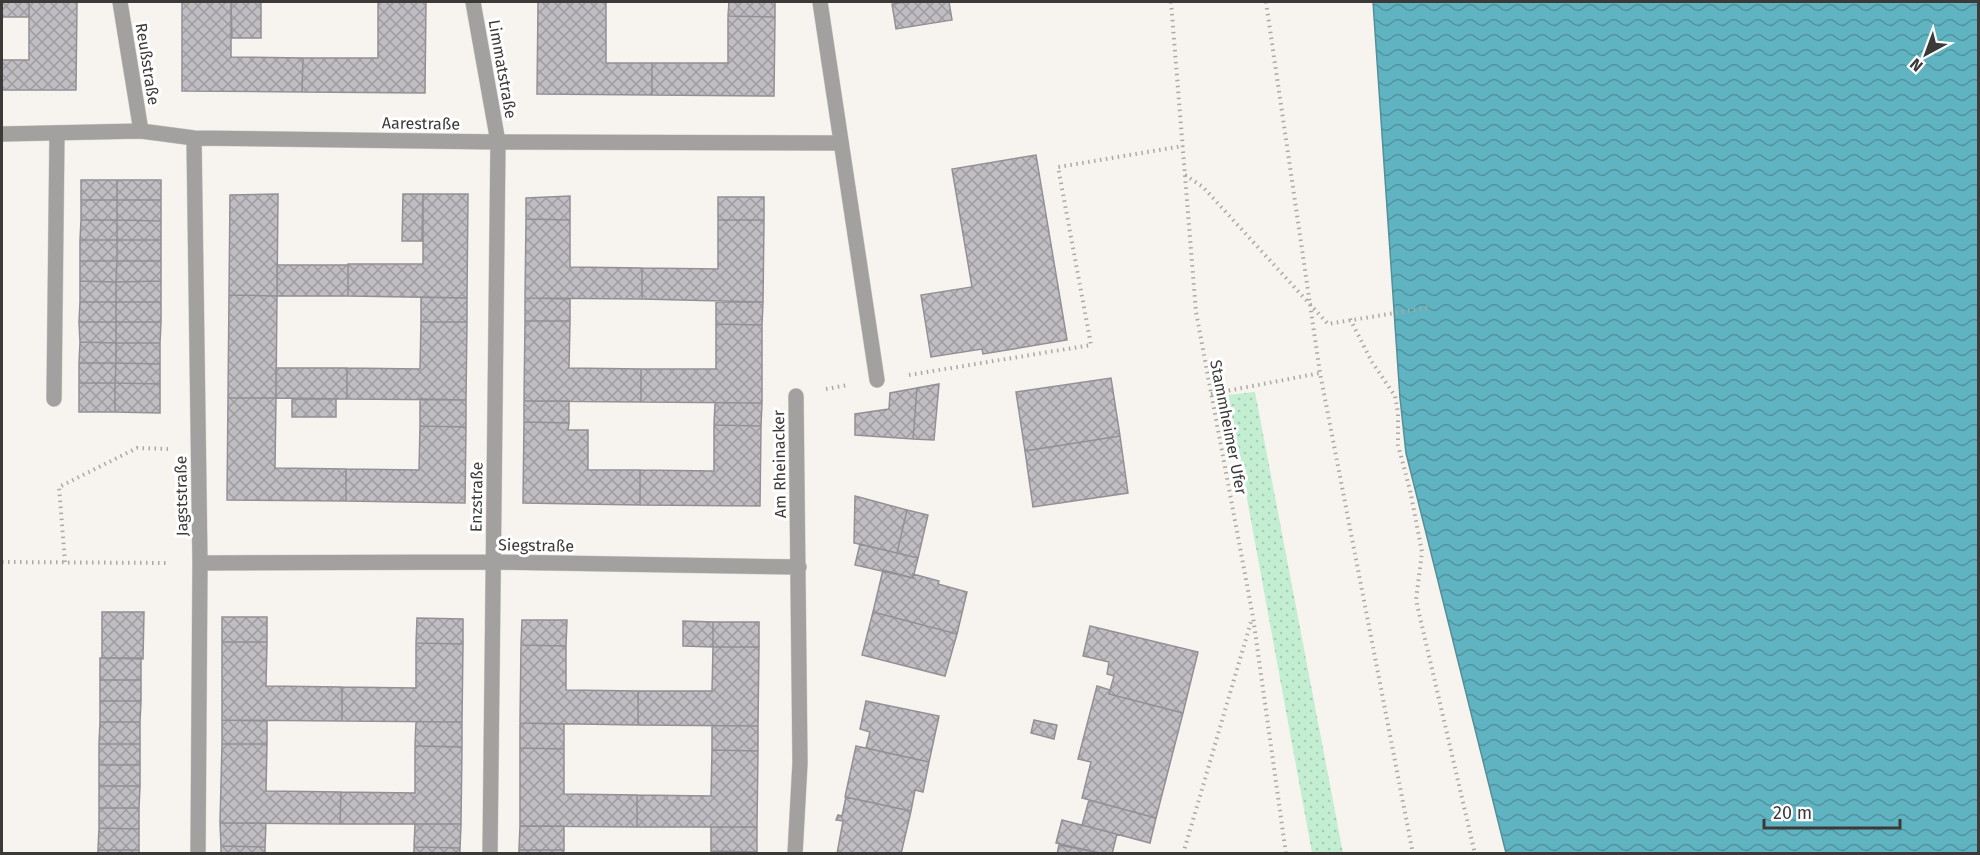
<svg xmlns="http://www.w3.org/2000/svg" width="1980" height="855" font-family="'Fira Sans',sans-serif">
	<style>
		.grass { fill: url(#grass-dots) }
		.water { fill: url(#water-waves); stroke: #558f99; stroke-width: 1.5 }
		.building { fill: url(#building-cross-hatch); stroke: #939095; stroke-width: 1.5 }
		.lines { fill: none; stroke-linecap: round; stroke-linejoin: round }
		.lane-casing { stroke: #d2ceca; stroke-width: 16 }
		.street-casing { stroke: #d2ceca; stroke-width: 16 }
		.path { stroke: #aca9a5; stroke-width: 4; stroke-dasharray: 1.5 4.5; stroke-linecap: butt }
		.lane { stroke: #a3a0a0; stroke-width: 15 }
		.street { stroke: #a3a0a0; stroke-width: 15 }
		.labels { text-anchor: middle; stroke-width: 6; stroke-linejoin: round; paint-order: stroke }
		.street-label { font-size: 16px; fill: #3c3a39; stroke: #fff }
	</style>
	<defs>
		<pattern id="grass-dots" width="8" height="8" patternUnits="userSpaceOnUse" patternTransform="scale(1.5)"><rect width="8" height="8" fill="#c3eed2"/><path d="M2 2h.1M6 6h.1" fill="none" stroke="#a8cdb5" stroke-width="1.8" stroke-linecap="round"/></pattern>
		<pattern id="water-waves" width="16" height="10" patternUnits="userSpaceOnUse" patternTransform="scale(1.5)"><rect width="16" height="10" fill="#60b4c2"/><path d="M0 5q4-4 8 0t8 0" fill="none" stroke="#50939f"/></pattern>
		<pattern id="building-cross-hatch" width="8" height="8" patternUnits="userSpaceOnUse" patternTransform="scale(1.5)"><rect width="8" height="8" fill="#c1bec3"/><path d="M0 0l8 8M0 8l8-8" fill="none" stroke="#9e9b9f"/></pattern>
	</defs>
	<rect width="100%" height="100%" fill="#f7f3ee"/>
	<path class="grass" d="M 1255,392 L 1343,853 L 1312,853 L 1228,395 Z"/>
	<path class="water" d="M 1373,2 L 1978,2 L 1978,853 L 1506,853 L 1406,453 L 1400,398 Z"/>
	<path class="building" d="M 2,2 L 29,2 L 29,17 L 2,17 Z
		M 29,2 L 77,2 L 76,90 L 2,90 L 2,60 L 29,60 Z
		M 182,2 L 231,2 L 231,57 L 303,58 L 302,92 L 182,91 Z
		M 231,2 L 261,2 L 261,38 L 232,38 Z
		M 378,2 L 426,2 L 425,93 L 302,92 L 303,58 L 378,58 Z
		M 538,2 L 606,2 L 606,63 L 652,63 L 652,95 L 537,94 Z
		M 729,2 L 775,2 L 775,17 L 728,16 Z
		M 904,2 L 949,2 L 952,20 L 896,29 L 892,4 Z
		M 728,16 L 775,17 L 774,96 L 652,95 L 652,63 L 728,63 Z
		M 1036,155 L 1067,340 L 983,354 L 982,349 L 931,357 L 921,295 L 972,287 L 952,169 Z
		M 81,180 L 117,180 L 117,200 L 81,200 Z
		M 117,180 L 161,180 L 161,200 L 117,200 Z
		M 278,194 L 277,296 L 229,295 L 230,195 Z
		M 403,194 L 423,194 L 422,241 L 402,241 Z
		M 423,194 L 468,194 L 467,298 L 348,296 L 348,264 L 423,264 Z
		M 570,196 L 570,220 L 526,219 L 526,198 Z
		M 718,197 L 764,197 L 764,220 L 718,220 Z
		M 81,200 L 117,200 L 117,220 L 81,220 Z
		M 117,200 L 161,200 L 161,221 L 117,220 Z
		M 526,219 L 570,220 L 570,267 L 642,268 L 642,299 L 525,298 Z
		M 81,220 L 117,220 L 117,240 L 80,240 Z
		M 117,220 L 161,221 L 161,240 L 117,240 Z
		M 718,220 L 764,220 L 763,302 L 642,299 L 642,268 L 718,269 Z
		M 80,240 L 117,240 L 117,261 L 80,261 Z
		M 117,240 L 161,240 L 161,261 L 117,261 Z
		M 80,261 L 117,261 L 116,282 L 80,281 Z
		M 117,261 L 161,261 L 161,281 L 116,282 Z
		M 277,265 L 348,265 L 348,296 L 277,296 Z
		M 80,281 L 116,282 L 116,302 L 80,302 Z
		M 161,281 L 161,302 L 116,302 L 116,282 Z
		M 229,295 L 277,296 L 276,398 L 228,398 Z
		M 421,297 L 467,298 L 467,322 L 421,322 Z
		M 525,298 L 570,299 L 570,321 L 525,321 Z
		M 80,302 L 116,302 L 116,322 L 79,322 Z
		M 116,302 L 161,302 L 161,322 L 116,322 Z
		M 716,302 L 763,302 L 762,325 L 716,324 Z
		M 525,321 L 570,321 L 569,368 L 641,369 L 641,402 L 524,401 Z
		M 79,322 L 116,322 L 116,343 L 80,342 Z
		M 116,322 L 161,322 L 160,343 L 116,343 Z
		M 421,322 L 467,322 L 466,400 L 347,399 L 347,368 L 420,369 Z
		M 716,324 L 762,325 L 762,403 L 641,402 L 641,369 L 716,369 Z
		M 80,342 L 116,343 L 116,363 L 79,363 Z
		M 116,343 L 160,343 L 160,364 L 116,363 Z
		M 79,363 L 116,363 L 115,383 L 79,383 Z
		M 116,363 L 160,364 L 160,384 L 115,383 Z
		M 276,368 L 347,368 L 347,399 L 276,398 Z
		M 1111,378 L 1120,436 L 1025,451 L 1016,392 Z
		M 79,383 L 115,383 L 115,412 L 79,412 Z
		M 115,383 L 160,384 L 160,413 L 115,412 Z
		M 939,384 L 934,440 L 913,439 L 917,388 Z
		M 917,388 L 913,439 L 855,435 L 855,414 L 889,409 L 890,393 Z
		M 228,398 L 276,398 L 275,468 L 346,469 L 346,501 L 227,500 Z
		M 292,399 L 336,399 L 336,417 L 292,417 Z
		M 420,399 L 466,400 L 466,427 L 420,426 Z
		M 524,401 L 569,401 L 569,423 L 524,422 Z
		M 715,403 L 762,403 L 761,426 L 714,425 Z
		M 524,422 L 569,423 L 568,430 L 588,430 L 588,470 L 640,470 L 640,505 L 523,503 Z
		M 714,425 L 761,426 L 760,506 L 640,505 L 640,470 L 714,471 Z
		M 420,426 L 466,427 L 465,503 L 346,501 L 346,469 L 419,470 Z
		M 1120,436 L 1128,493 L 1033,507 L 1025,451 Z
		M 855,496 L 907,510 L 897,553 L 854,543 Z
		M 907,510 L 928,515 L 918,558 L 897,553 Z
		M 860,544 L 918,558 L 913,578 L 855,565 Z
		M 883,570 L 913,578 L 913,574 L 939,581 L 938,584 L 967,592 L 957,634 L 873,612 Z
		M 102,612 L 144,612 L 143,659 L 102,658 Z
		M 873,612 L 957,634 L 945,676 L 862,655 Z
		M 222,617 L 267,617 L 267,642 L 222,642 Z
		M 417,618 L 463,619 L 463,644 L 416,643 Z
		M 522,620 L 567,620 L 566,646 L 521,645 Z
		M 683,621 L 713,622 L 713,647 L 683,646 Z
		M 713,622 L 759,622 L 759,647 L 713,647 Z
		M 1090,626 L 1198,652 L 1183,713 L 1109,694 L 1114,676 L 1107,674 L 1109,662 L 1083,656 Z
		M 222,642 L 267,642 L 266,686 L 342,687 L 342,721 L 222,720 Z
		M 416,643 L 463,644 L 462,722 L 342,721 L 342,687 L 416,688 Z
		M 521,645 L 566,646 L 566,690 L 638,691 L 638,725 L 520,723 Z
		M 713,647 L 759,647 L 758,726 L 638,725 L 638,691 L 712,691 Z
		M 100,658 L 141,658 L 141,680 L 100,680 Z
		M 100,680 L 141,680 L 141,701 L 100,701 Z
		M 1097,686 L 1110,690 L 1109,694 L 1183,713 L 1156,818 L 1082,798 L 1091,762 L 1078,759 Z
		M 100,701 L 141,701 L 140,722 L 100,722 Z
		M 866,701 L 939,716 L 929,762 L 866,748 L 870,732 L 860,729 Z
		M 222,720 L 267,721 L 267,744 L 222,744 Z
		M 1034,720 L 1057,725 L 1054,739 L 1031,733 Z
		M 100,722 L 140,722 L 140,744 L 99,744 Z
		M 416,722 L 462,722 L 462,747 L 415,746 Z
		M 520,723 L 564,724 L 564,749 L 520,748 Z
		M 712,726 L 758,726 L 758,751 L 712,750 Z
		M 99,744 L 140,744 L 140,765 L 99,765 Z
		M 222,744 L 267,744 L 266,791 L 341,792 L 340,824 L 220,823 Z
		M 415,746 L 462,747 L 461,824 L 340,824 L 341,792 L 415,793 Z
		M 856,746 L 929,762 L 923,792 L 915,790 L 911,811 L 845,797 Z
		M 520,748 L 564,749 L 564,794 L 637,795 L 637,827 L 520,826 Z
		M 712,750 L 758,751 L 757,827 L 637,827 L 637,795 L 711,796 Z
		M 99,765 L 140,765 L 140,786 L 99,786 Z
		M 99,786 L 140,786 L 139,808 L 99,808 Z
		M 846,797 L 911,811 L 901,854 L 837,854 L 843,821 L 836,820 L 838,815 L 842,816 Z
		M 1089,800 L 1156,818 L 1150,843 L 1082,825 Z
		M 99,808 L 139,808 L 139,829 L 99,828 Z
		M 1062,820 L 1117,834 L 1112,854 L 1100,853 L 1056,843 Z
		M 220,823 L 266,823 L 265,847 L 221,846 Z
		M 415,824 L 461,824 L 460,848 L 414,847 Z
		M 520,826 L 564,826 L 564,850 L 519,850 Z
		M 711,827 L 757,827 L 757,852 L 711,851 Z
		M 99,828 L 139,829 L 139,850 L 98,850 Z
		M 1059,845 L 1100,853 L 1057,854 Z
		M 221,846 L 265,847 L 265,854 L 221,854 Z
		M 414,847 L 460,848 L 460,854 L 414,854 Z
		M 98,850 L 139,850 L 139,854 L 98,854 Z
		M 519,850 L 564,850 L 563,854 L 519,854 Z
		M 711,851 L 757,852 L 757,854 L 711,854 Z"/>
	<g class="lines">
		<defs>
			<path id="lane" d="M 54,399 L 57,133"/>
			<path id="street" d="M 120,2 L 141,131
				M 473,2 L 498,142 L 490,854
				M 820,2 L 877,380
				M 2,134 L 141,131 L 194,138 L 498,142 L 840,143
				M 194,138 L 200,563 L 198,854
				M 200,563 L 493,562 L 799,567
				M 795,854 L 800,763 L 796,396"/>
		</defs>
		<use href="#lane" class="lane-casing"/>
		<use href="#street" class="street-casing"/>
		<path class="path" d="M 1171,2 L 1196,312 L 1253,617 L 1286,854
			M 1266,2 L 1320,373 L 1413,854
			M 1185,175 L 1203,187 L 1328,324 L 1431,307
			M 1350,319 L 1372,362 L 1395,396 L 1398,413 L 1398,445 L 1410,490 L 1422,552 L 1416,600 L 1475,854
			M 909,375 L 1091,345 L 1058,167 L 1183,146
			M 826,389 L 848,385
			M 1211,394 L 1320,373
			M 2,562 L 169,563
			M 65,562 L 59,487 L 137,448 L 168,449
			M 1183,854 L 1252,618"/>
		<use href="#lane" class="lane"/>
		<use href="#street" class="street"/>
	</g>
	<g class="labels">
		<g class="street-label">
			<text transform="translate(148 64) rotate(81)" y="6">Reußstraße</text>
			<text transform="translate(503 69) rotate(80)" y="6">Limmatstraße</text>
			<text transform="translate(421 123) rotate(1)" y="6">Aarestraße</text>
			<text transform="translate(1229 427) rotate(79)" y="6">Stammheimer Ufer</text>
			<text transform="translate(779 464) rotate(-91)" y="6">Am Rheinacker</text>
			<text transform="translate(181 496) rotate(-91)" y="6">Jagststraße</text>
			<text transform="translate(476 497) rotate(-89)" y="6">Enzstraße</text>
			<text transform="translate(536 545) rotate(1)" y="6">Siegstraße</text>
		</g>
	</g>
	<rect width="1980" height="855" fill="none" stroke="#3c3a39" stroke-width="6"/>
	<g transform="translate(1926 54) rotate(221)" stroke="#ffffff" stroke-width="4.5" paint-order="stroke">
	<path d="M0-4.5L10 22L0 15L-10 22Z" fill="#3c3a39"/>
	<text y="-9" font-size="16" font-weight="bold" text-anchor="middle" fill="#3c3a39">N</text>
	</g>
	<path d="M1764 819v9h136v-9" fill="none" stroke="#3c3a39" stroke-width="3"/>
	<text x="1773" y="819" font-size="18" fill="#3c3a39" stroke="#ffffff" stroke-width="4.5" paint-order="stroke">20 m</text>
</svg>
